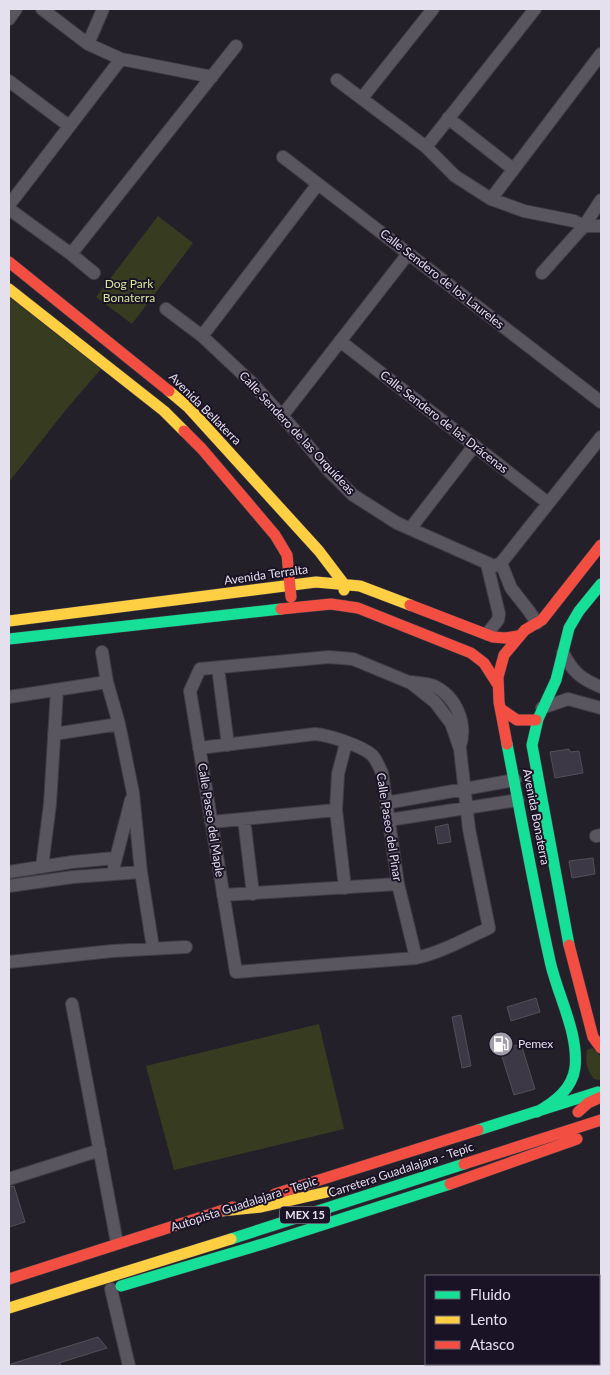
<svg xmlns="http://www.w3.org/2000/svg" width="610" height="1375" font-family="Lato,sans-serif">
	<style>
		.green { fill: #373c21 }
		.building { fill: #3d3845; stroke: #534f58 }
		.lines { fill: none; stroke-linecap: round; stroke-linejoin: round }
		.street-casing { stroke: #413d46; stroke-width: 14 }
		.fast-casing { stroke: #413d46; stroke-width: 12 }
		.slow-casing { stroke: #413d46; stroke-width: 12 }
		.jam-casing { stroke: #413d46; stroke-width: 12 }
		.street { stroke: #5a5660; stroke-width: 12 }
		.fast { stroke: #16e098; stroke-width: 11 }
		.slow { stroke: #ffcf43; stroke-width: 11 }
		.jam { stroke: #f24e42; stroke-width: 11 }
		.labels { text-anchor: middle; stroke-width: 4; stroke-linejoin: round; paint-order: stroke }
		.shield { fill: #1a1225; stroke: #a8a2b2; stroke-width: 1 }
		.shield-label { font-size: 11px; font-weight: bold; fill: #e5e0ee }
		.street-label { font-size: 12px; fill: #e5e0ee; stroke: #1a1225 }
		.park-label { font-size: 12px; fill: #d7e899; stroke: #1a1225 }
		.poi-label { font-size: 12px; fill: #e5e0ee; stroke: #1a1225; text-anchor: start }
	</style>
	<rect width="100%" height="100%" fill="#24202a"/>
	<path class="green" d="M 158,216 L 193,243 L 132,324 L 96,297 Z
		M 9,297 L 101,369 L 64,412 L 9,482 Z
		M 319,1024 L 344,1129 L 174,1170 L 146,1066 Z
		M 592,1048 C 604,1054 601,1066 601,1078 L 599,1080 L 594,1079 C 587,1071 585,1061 587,1050 Z"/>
	<path class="building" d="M 569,749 L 570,752 L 579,751 L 583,773 L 555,778 L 550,752 Z
		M 448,824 L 451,842 L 438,844 L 435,827 Z
		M 593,858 L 595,874 L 572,878 L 569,861 Z
		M 536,998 L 540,1012 L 511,1021 L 507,1007 Z
		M 461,1015 L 471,1066 L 462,1068 L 452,1017 Z
		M 521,1044 L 535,1089 L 514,1095 L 500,1050 Z
		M 14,1186 L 25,1222 L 9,1227 L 9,1187 Z
		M 98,1337 L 107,1348 L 59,1363 L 62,1366 L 11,1366 L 11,1364 Z"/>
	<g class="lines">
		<defs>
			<path id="street" d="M 42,9 L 88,44 L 121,59 L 212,77
				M 9,19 L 16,9
				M 88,44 L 103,9
				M 337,80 L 426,147 L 455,176 L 491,199 L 524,211 L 574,221 L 584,226 L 601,226
				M 9,81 L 69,126
				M 362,98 L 433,9
				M 448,118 L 513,169
				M 426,147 L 535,9
				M 283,157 L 601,402
				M 491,199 L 601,54
				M 9,205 L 121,59
				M 9,209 L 71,254 L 94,273
				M 71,254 L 236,46
				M 542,273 L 584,226 L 601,200
				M 166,309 L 202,336 L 252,383 L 300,436 L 328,470 L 353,495 L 397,523 L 494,566 L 501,563 L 601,437
				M 202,336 L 318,184
				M 340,341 L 548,503
				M 282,416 L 408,254
				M 410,529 L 474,446
				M 501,563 L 511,588 L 529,611 L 537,623
				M 487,634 L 498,620 L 499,614 L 487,564
				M 102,652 L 107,682 L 119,724 L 133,793 L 141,872 L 153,948
				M 563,653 C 573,672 581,679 601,687
				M 329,657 L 353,659 L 411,683 L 435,702 L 451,723 L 460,749 L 469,829 L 489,928 C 465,939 442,952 416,958 L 236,972 L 190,691 L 200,669 Z
				M 218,668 L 228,745
				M 411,682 C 419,683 427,683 434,686 C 457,697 467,724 460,746
				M 9,697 L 107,682
				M 542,708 L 568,699 L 601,708
				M 54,734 L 119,724
				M 199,748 L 315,734 C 329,735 362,746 372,755 C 377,760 379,767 382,773 L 398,884 L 416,958
				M 386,803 L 515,780
				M 244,819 L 253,894
				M 389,820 L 518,800
				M 211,822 L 336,810
				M 596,836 L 601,835
				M 114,866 L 131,800
				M 42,867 L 50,804 L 57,690
				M 9,872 L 72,862 L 115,858
				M 9,886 L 73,877 L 141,872
				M 345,888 L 336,810 L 338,774 L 346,743
				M 223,895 L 398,884
				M 9,962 L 112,951 L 186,947
				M 72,1004 L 117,1243
				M 9,1179 L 100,1150
				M 111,1289 L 129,1366"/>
			<path id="fast" d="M 9,639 L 281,609
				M 507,744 C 521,816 534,889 550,961 C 557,994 579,1033 575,1068 C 572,1089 555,1102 537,1112
				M 569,945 L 532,745 L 538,719 L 556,680 L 569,628 L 579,611 L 601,584
				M 478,1130 L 598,1092
				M 231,1239 L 464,1164
				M 121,1286 L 266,1243 L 450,1184"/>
			<path id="slow" d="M 9,289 L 164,411 L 184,431
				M 169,391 L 188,407 L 319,551 L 344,584 L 344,590
				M 9,621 L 316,582 L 360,586 L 410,605
				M 221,1211 L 261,1207 L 327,1192
				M 9,1308 L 231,1239"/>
			<path id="jam" d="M 9,262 L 169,391
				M 184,431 L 202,449 L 275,535 L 287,555 L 291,597
				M 410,605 L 493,637 L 505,638 L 518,636
				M 281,609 L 331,604 L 358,608 L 471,653 L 484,663 L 498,685
				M 501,709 L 517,720 L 536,720
				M 507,744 L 499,702 L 498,677 L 504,655 L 525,630 L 542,620 L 601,545
				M 569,945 L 593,1037 L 601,1048
				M 578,1112 L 588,1103 L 601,1097
				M 464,1164 L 601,1120
				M 450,1184 L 577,1139
				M 275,1194 L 478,1130
				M 9,1279 L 233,1207"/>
		</defs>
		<use href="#street" class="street-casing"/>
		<use href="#fast" class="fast-casing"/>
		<use href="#slow" class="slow-casing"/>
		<use href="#jam" class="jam-casing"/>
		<use href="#street" class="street"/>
		<use href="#fast" class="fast"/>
		<use href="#slow" class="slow"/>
		<use href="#jam" class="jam"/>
	</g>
	<defs>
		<symbol id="fuel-disc" viewBox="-11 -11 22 22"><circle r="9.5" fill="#a19da9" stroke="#1a1225"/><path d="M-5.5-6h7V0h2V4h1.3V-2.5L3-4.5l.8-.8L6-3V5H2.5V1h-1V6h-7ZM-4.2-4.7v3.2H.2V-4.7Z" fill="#fff"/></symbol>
	</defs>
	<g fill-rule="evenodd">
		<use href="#fuel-disc" x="487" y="1030" width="28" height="28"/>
	</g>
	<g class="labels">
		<rect class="shield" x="280" y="1206.5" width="50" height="17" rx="4"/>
		<g class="shield-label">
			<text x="305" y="1219">MEX 15</text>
		</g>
		<g class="street-label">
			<text transform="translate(442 279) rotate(38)" y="4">Calle Sendero de los Laureles</text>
			<text transform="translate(205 409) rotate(45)" y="4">Avenida Bellaterra</text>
			<text transform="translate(444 422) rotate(38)" y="4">Calle Sendero de las Drácenas</text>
			<text transform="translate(297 433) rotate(47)" y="4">Calle Sendero de las Orquídeas</text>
			<text transform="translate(266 575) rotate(-8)" y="4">Avenida Terralta</text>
			<text transform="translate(536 817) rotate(79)" y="4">Avenida Bonaterra</text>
			<text transform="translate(211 820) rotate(81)" y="4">Calle Paseo del Maple</text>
			<text transform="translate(389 827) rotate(81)" y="4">Calle Paseo del Pinar</text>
			<text transform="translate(401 1170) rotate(-18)" y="4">Carretera Guadalajara - Tepic</text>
			<text transform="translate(244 1204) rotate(-18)" y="4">Autopista Guadalajara - Tepic</text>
		</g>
		<g class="park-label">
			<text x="129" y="288">Dog Park<tspan x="129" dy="14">Bonaterra</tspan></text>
		</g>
		<g class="poi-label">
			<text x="518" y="1048">Pemex</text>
		</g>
	</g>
	<rect width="610" height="1375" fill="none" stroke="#e5e0ee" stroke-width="20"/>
	<rect x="425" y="1275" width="175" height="90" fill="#1a1225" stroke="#6b6475"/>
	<rect x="435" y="1291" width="25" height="8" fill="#16e098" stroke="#6b6475"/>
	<text x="470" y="1300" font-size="15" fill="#e5e0ee">Fluido</text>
	<rect x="435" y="1316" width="25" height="8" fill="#ffcf43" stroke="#6b6475"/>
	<text x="470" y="1325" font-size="15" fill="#e5e0ee">Lento</text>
	<rect x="435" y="1341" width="25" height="8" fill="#f24e42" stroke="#6b6475"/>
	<text x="470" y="1350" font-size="15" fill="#e5e0ee">Atasco</text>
</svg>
